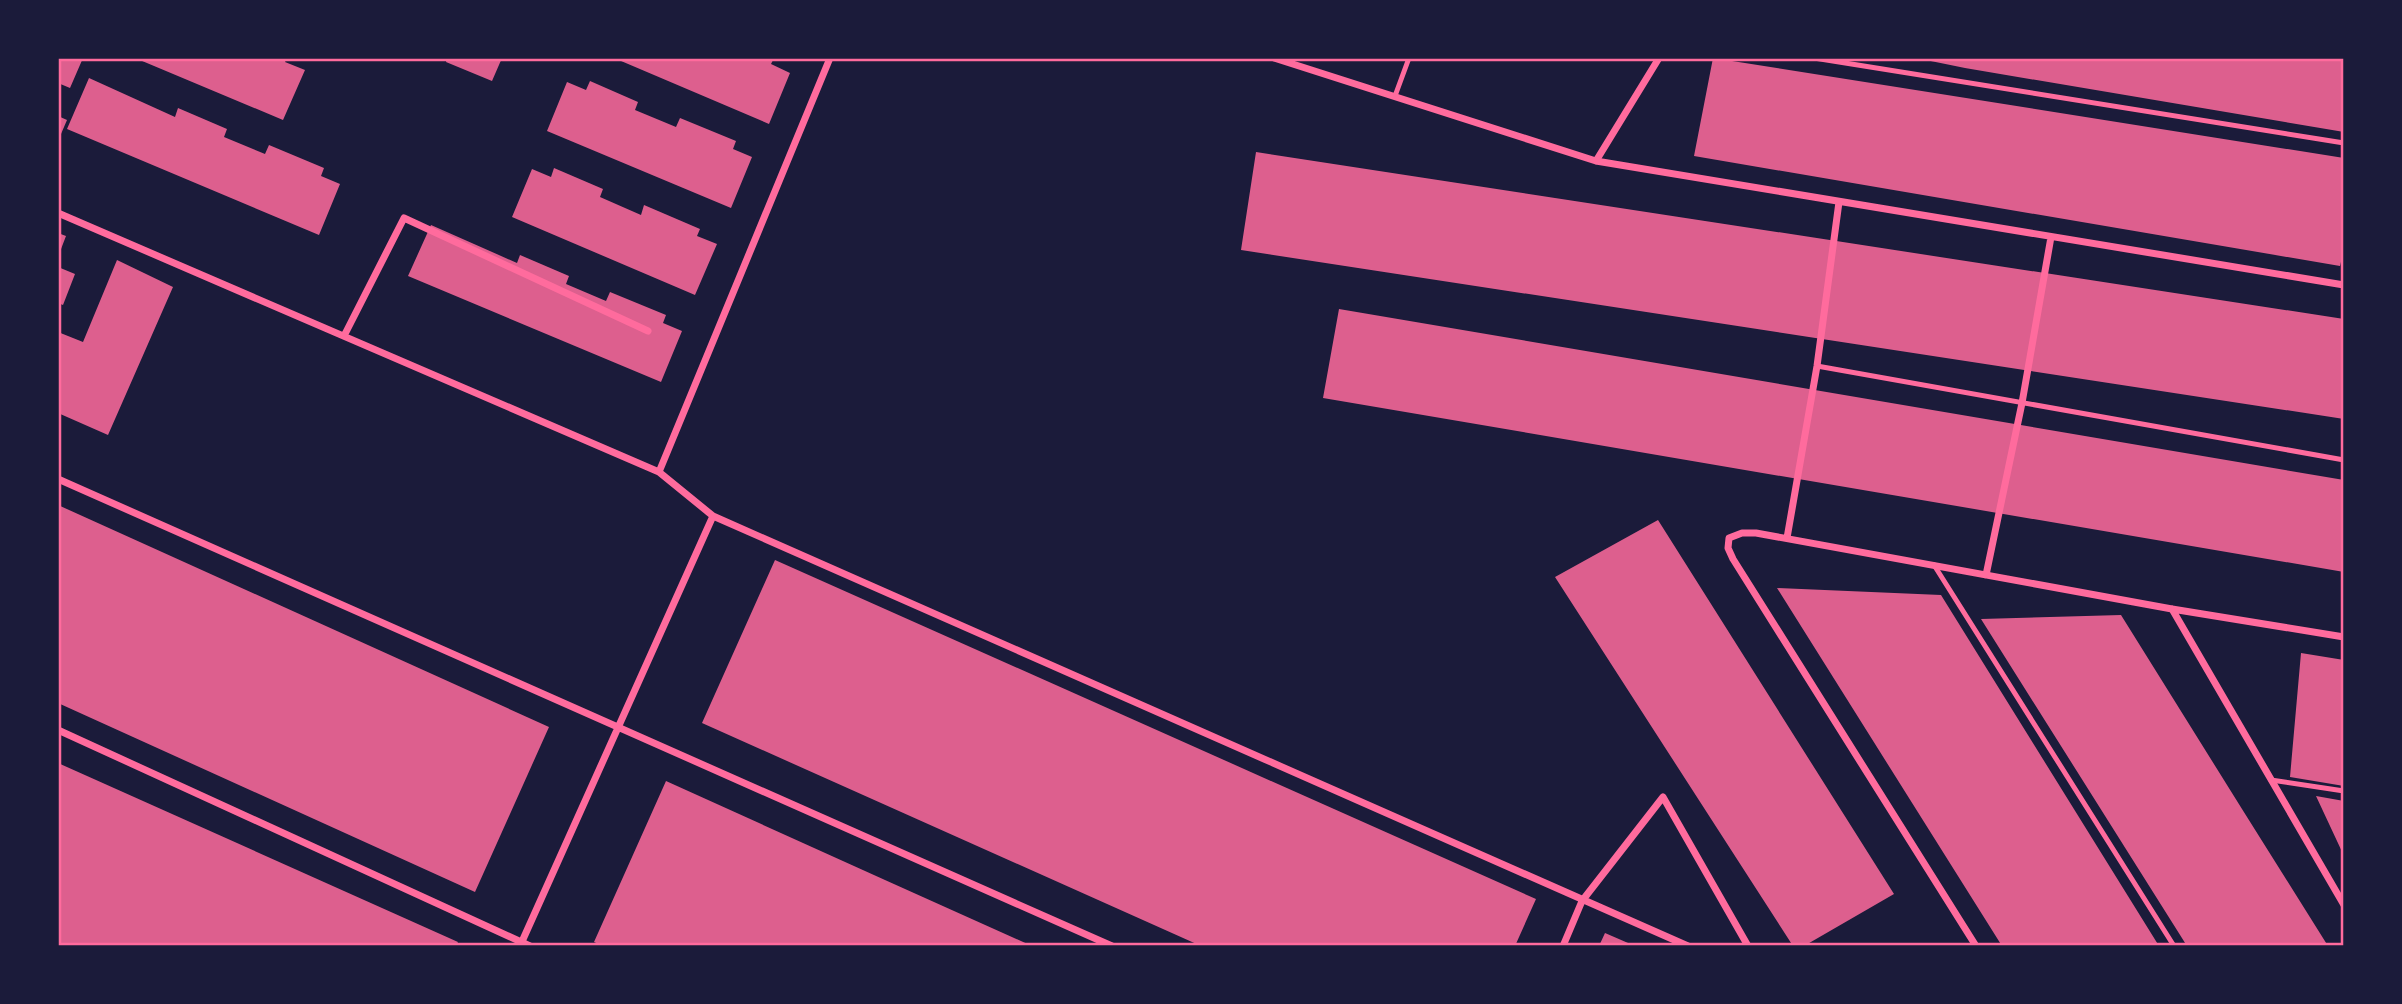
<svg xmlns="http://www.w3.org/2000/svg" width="2402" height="1004" font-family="'Titillium Web',sans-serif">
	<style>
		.building { fill: #dd5f8e }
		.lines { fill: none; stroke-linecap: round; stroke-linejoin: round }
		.service { stroke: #ff6b9d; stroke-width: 5 }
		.minor { stroke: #ff6b9d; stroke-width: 7 }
		.neatline { fill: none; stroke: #ff6b9d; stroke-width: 2.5 }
	</style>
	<rect width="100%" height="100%" fill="#1b1b3a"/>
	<path class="building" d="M 58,58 L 83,58 L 70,88 L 58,83 Z
		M 135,58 L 287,58 L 285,62 L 305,70 L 283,120 Z
		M 447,58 L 502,58 L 492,81 L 446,62 Z
		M 614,58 L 774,58 L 771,64 L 790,73 L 769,124 Z
		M 1713,58 L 2344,158 L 2344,249 L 2340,266 L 1694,156 Z
		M 1916,58 L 2344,58 L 2344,132 L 1965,68 Z
		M 89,78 L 175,117 L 178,108 L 227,129 L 224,137 L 265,154 L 269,145 L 324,168 L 321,176 L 340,184 L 319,235 L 67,129 Z
		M 590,81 L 638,102 L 635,110 L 676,127 L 680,118 L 736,141 L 733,149 L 752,157 L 731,208 L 547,131 L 567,82 L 586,90 Z
		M 58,116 L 67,120 L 58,141 Z
		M 1256,152 L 2344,319 L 2344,419 L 1241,250 Z
		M 554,168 L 603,189 L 600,197 L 641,215 L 644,205 L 700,229 L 697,236 L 717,244 L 695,295 L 512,217 L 532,169 L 551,177 Z
		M 431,225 L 517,263 L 520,255 L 569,276 L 566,284 L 606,301 L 610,292 L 666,315 L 663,323 L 682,331 L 661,382 L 408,276 Z
		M 58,233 L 66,236 L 58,257 Z
		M 117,260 L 173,287 L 108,435 L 58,413 L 58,332 L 83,342 Z
		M 58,267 L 75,274 L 63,305 L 58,303 Z
		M 1339,309 L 2344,480 L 2344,572 L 1323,398 Z
		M 58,505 L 549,727 L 475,892 L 58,703 Z
		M 1658,520 L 1894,894 L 1804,946 L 1793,946 L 1555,577 Z
		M 775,560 L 1536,899 L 1515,946 L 1201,946 L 702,723 Z
		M 1777,588 L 1941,595 L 2159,946 L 2002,946 Z
		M 2121,615 L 2242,809 L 2328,946 L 2187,946 L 1981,619 Z
		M 2301,653 L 2344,660 L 2344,786 L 2290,777 Z
		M 58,763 L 458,942 L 456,946 L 58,946 Z
		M 666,781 L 885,880 L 1032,946 L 603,946 L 594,942 Z
		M 2316,796 L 2344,801 L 2344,856 Z
		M 1605,933 L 1635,946 L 1599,946 Z"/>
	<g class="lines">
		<path class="service" d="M 1814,58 L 2344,143
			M 1395,96 L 1409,58
			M 1817,366 L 2344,460
			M 1934,565 L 2174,946
			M 2271,780 L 2344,791"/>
		<path class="minor" d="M 1274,58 L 1596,161 L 2344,285
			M 1596,161 L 1659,58
			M 58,213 L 659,472
			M 344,336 L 404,218 L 648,331
			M 58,479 L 1112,946
			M 713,516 L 1688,946
			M 1787,538 L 1817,366 L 1839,202
			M 1986,575 L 2022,403 L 2051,237
			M 2172,609 L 2344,905
			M 58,730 L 530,946
			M 520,946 L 713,516 L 659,472 L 830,58
			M 1563,946 L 1582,901 L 1663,797 L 1748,946
			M 1976,946 L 1733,559 L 1728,548 L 1729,538 L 1742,533 L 1756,533 L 2172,609 L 2344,637"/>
	</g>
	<rect width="2402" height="1004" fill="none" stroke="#1b1b3a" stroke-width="119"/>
	<rect x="60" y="60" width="2282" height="884" class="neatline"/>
</svg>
